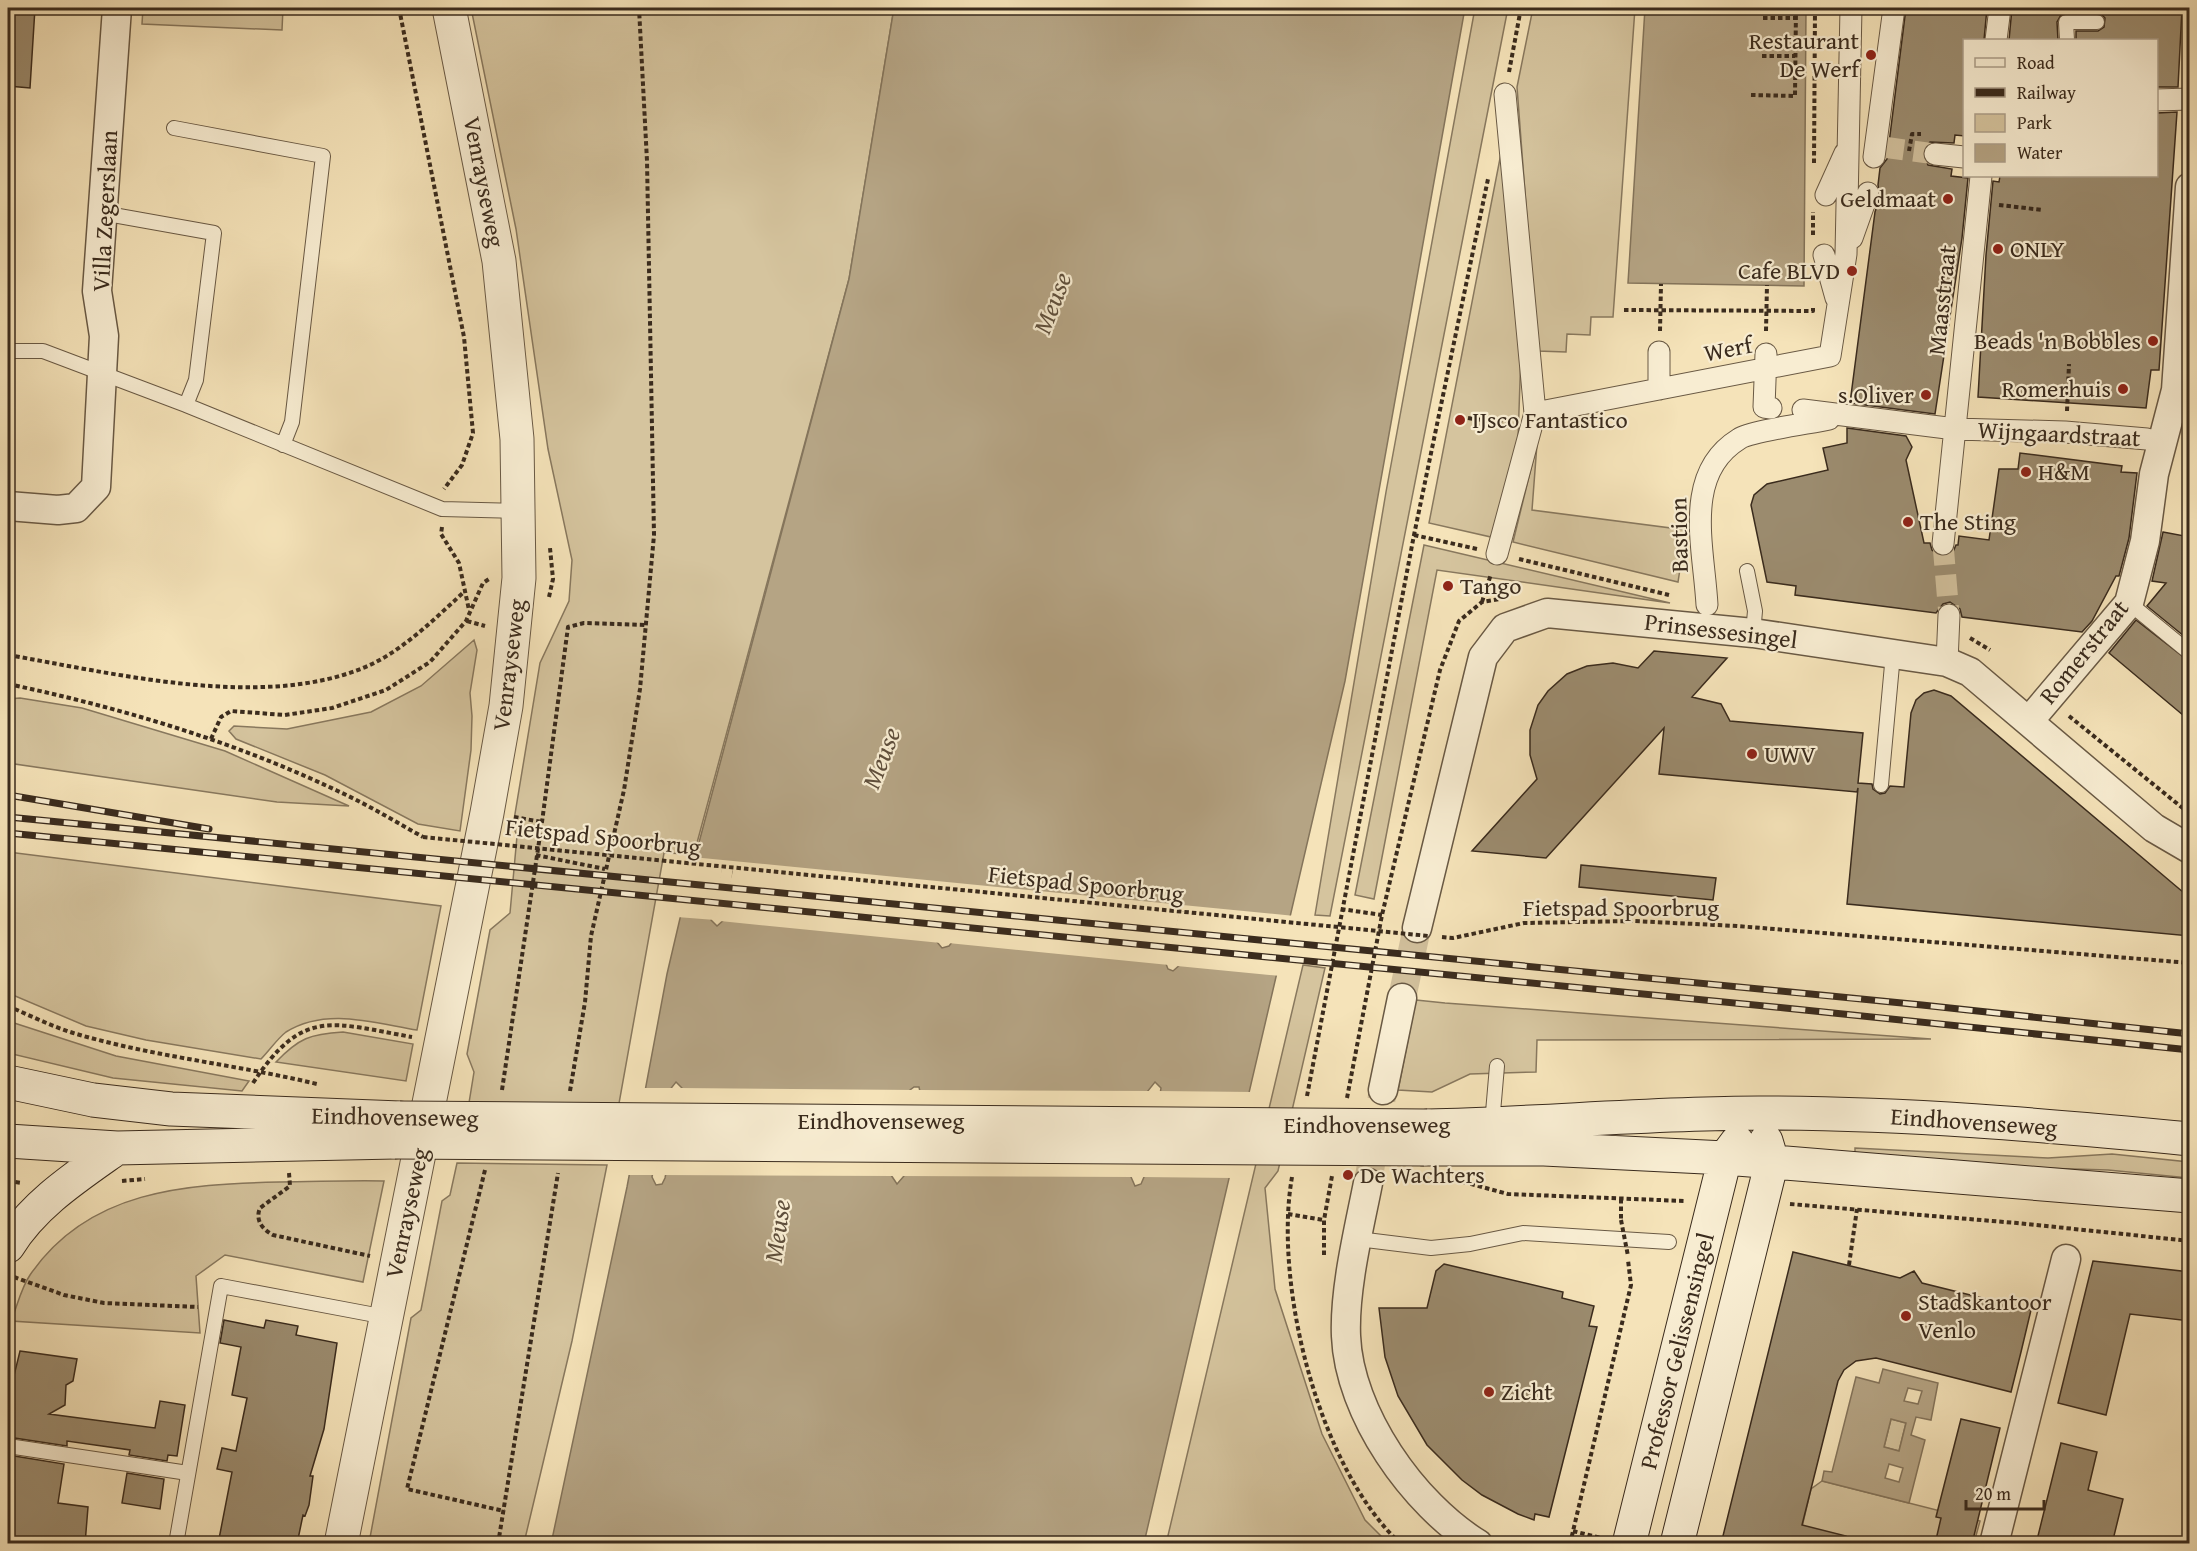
<svg xmlns="http://www.w3.org/2000/svg" width="2197" height="1551" font-family="'Gentium Book Plus',serif">
	<style>
		.green { fill: #d5c49e; stroke: #88785e; stroke-width: 1.5 }
		.water { fill: #b5a484; stroke: #84745b; stroke-width: 1.5; fill-rule: evenodd }
		.pier { fill: #f5e3b9 }
		.building { fill: #9b8b6e; stroke: #3a2b1d; stroke-width: 1.5 }
		.lines { fill: none; stroke-linecap: round; stroke-linejoin: round }
		.pedestrian-tunnel { stroke: #d0be9a; stroke-width: 21; stroke-dasharray: 21 10; stroke-linecap: butt }
		.minor-tunnel { stroke: #d0be9a; stroke-width: 28; stroke-dasharray: 28 14; stroke-linecap: butt }
		.service-casing { stroke: #695944; stroke-width: 16 }
		.pedestrian-casing { stroke: #695944; stroke-width: 23 }
		.minor-casing { stroke: #695944; stroke-width: 31 }
		.tertiary-casing { stroke: #695944; stroke-width: 35 }
		.secondary-casing { stroke: #3a2b1d; stroke-width: 35 }
		.path { stroke: #3a2b1d; stroke-width: 4; stroke-dasharray: 4.5 3; stroke-linecap: butt }
		.service { stroke: #f8edd2; stroke-width: 14 }
		.pedestrian { stroke: #f8edd2; stroke-width: 21 }
		.minor { stroke: #f8edd2; stroke-width: 28 }
		.tertiary { stroke: #f8edd2; stroke-width: 33 }
		.secondary { stroke: #f8edd2; stroke-width: 33 }
		.rail-casing { stroke: #3a2b1d; stroke-width: 7 }
		.rail { stroke: #f8edd2; stroke-width: 4.5; stroke-dasharray: 14; stroke-linecap: butt }
		.secondary-bridge-casing { stroke: #3a2b1d; stroke-width: 35; stroke-linecap: butt }
		.path-bridge { stroke: #3a2b1d; stroke-width: 4; stroke-dasharray: 4.5 3; stroke-linecap: butt }
		.secondary-bridge { stroke: #f8edd2; stroke-width: 33 }
		.poi-dot { fill: #8f2418; stroke: #f8edd2; stroke-width: 2 }
		.labels { text-anchor: middle; stroke-width: 4.5; stroke-linejoin: round; paint-order: stroke }
		.poi-label { font-size: 24px; fill: #3a2b1d; stroke: #f8edd2; text-anchor: start }
		.street-label { font-size: 24px; fill: #3a2b1d; stroke: #f8edd2 }
		.water-label { font-size: 26px; font-style: italic; fill: #5f4f3c; stroke: #f8edd2 }
	</style>
	<rect width="100%" height="100%" fill="#f5e3b9"/>
	<filter id="stains"><feTurbulence type="fractalNoise" baseFrequency=".00333" numOctaves="4"/><feColorMatrix values="0 0 0 0 .2 0 0 0 0 .09 0 0 0 0 .02 0 0 0 .5 -.17"/></filter>
	<radialGradient id="worn" r=".72"><stop offset=".6" stop-color="#630" stop-opacity="0"/><stop offset="1" stop-color="#630" stop-opacity=".3"/></radialGradient>
	<path class="green" d="M 143,8 L 283,8 L 282,30 L 142,24 Z
		M 471,8 L 894,8 L 849,279 L 694,854 L 664,853 L 618,1109 L 468,1109 L 474,1072 L 467,1054 L 490,930 L 510,913 L 517,836 L 513,826 L 540,663 L 569,601 L 572,560 L 548,449 L 516,229 Z
		M 1475,8 L 1508,8 L 1330,916 L 1315,915 L 1386,492 Z
		M 1533,8 L 1635,8 L 1613,317 L 1591,317 L 1590,335 L 1567,334 L 1566,352 L 1537,351 L 1517,87 Z
		M 1503,143 L 1521,352 L 1518,440 L 1491,537 L 1429,523 Z
		M 1537,444 L 1532,510 L 1686,530 L 1678,582 L 1513,542 Z
		M 1424,545 L 1670,603 L 1437,570 L 1374,899 L 1355,895 Z
		M 474,640 L 477,650 L 470,693 L 472,716 L 471,750 L 460,831 L 418,824 L 325,775 L 236,739 L 229,731 L 234,726 L 287,729 L 371,712 L 421,686 Z
		M 20,698 L 82,708 L 225,751 L 349,806 L 277,802 L 8,763 L 8,699 Z
		M 8,852 L 441,906 L 417,1030 C 374,1023 326,1007 286,1032 C 277,1039 269,1051 261,1059 L 146,1040 L 86,1026 L 8,993 Z
		M 1303,965 L 1325,968 L 1278,1171 L 1265,1188 L 1275,1289 L 1322,1434 L 1365,1520 L 1388,1543 L 1166,1544 Z
		M 1416,1000 L 1445,1003 L 1931,1039 L 1537,1040 L 1536,1072 L 1470,1074 L 1432,1092 L 1398,1090 Z
		M 8,1021 L 116,1056 L 249,1081 L 242,1091 L 113,1078 L 8,1053 Z
		M 343,1032 L 413,1044 L 406,1081 L 276,1062 C 299,1038 310,1034 343,1032 Z
		M 1855,1148 L 2048,1158 L 2112,1154 L 2189,1162 L 2189,1178 L 2108,1170 L 1966,1166 L 1855,1156 Z
		M 457,1163 L 607,1165 L 572,1341 L 524,1543 L 369,1543 L 411,1318 L 421,1310 L 442,1201 L 450,1195 Z
		M 384,1181 L 363,1282 L 225,1255 L 196,1276 L 200,1333 L 11,1321 C 17,1307 21,1288 30,1275 C 88,1190 185,1184 279,1182 C 314,1182 349,1180 384,1181 Z
		M 1891,1419 L 1906,1423 L 1899,1451 L 1884,1447 Z
		M 1822,1481 L 1980,1521 L 1974,1543 L 1798,1544 L 1811,1489 Z"/>
	<path class="water" d="M 894,8 L 1465,8 L 1345,681 L 1144,1543 L 551,1544 L 627,1187 L 667,974 L 689,880 L 849,279 ZM 722,864 L 734,866 L 726,918 L 717,926 L 711,920 ZM 951,888 L 962,890 L 953,941 L 949,946 L 942,948 L 937,942 ZM 1179,910 L 1190,912 L 1182,963 L 1173,971 L 1168,969 L 1166,964 ZM 676,1082 L 682,1088 L 682,1094 L 665,1178 L 662,1184 L 656,1185 L 652,1177 L 668,1092 ZM 1155,1082 L 1161,1088 L 1160,1094 L 1144,1177 L 1141,1184 L 1135,1186 L 1131,1177 L 1147,1092 ZM 914,1087 L 919,1087 L 921,1096 L 904,1176 L 897,1184 L 891,1175 L 910,1090 Z
		M 1645,8 L 1806,8 L 1804,286 L 1628,283 Z
		M 1883,1369 L 1938,1383 L 1931,1420 L 1916,1417 L 1911,1435 L 1925,1440 L 1909,1503 L 1822,1481 L 1824,1471 L 1832,1472 L 1856,1377 L 1879,1383 ZM 1908,1388 L 1922,1391 L 1918,1404 L 1904,1401 ZM 1891,1419 L 1906,1423 L 1899,1451 L 1884,1447 ZM 1889,1464 L 1903,1468 L 1899,1482 L 1885,1478 Z"/>
	<path class="pier" d="M 692,857 L 1295,916 L 1281,976 L 1177,966 L 1187,917 L 1183,911 L 1179,915 L 1169,958 L 1169,965 L 948,943 L 960,894 L 955,889 L 952,892 L 941,932 L 941,943 L 720,921 L 733,871 L 731,867 L 725,866 L 722,869 L 715,920 L 677,917 Z
		M 643,1088 L 673,1088 L 655,1175 L 627,1175 Z
		M 679,1088 L 915,1090 L 911,1095 L 895,1176 L 662,1175 Z
		M 918,1090 L 1151,1091 L 1134,1177 L 901,1176 Z
		M 1158,1091 L 1253,1092 L 1233,1178 L 1141,1177 Z"/>
	<path class="building" d="M 8,8 L 35,8 L 30,88 L 8,86 Z
		M 1906,8 L 1987,8 L 1984,40 L 1965,40 L 1965,136 L 1955,135 L 1954,143 L 1930,142 L 1922,152 L 1928,165 L 1952,169 L 1951,176 L 1968,178 L 1962,238 L 1935,414 L 1850,403 L 1875,212 L 1880,197 L 1878,185 L 1880,168 L 1887,159 Z
		M 2012,8 L 2182,8 L 2178,87 L 2157,87 L 2157,40 L 2076,40 L 2076,31 L 2098,31 L 2104,27 L 2105,18 L 2101,14 L 2061,15 L 2057,22 L 2058,40 L 2009,40 Z
		M 2177,112 L 2159,370 L 2151,370 L 2146,408 L 1978,397 L 1986,255 L 1993,181 L 1999,182 L 2000,176 L 2157,176 L 2157,113 Z
		M 1847,428 L 1906,436 L 1912,447 L 1906,460 L 1924,543 L 1930,543 L 1932,550 L 1941,557 L 1953,552 L 1956,545 L 1958,545 L 1959,536 L 1989,540 L 1999,469 L 2018,469 L 2020,453 L 2122,466 L 2121,472 L 2137,473 L 2129,538 L 2119,576 L 2116,576 L 2092,621 L 2082,632 L 1962,617 L 1960,609 L 1950,602 L 1943,604 L 1936,613 L 1795,595 L 1796,586 L 1767,582 L 1751,505 L 1754,495 L 1767,484 L 1828,470 L 1823,448 L 1847,443 Z
		M 2163,532 L 2190,537 L 2190,641 L 2147,606 L 2166,583 L 2152,581 Z
		M 2136,620 L 2190,662 L 2190,721 L 2109,653 Z
		M 1654,651 L 1727,658 L 1692,697 L 1721,704 L 1730,721 L 1863,733 L 1858,783 L 1872,784 L 1873,789 L 1880,794 L 1885,793 L 1890,786 L 1904,787 L 1911,713 L 1916,700 L 1924,693 L 1934,690 L 1951,696 L 2190,898 L 2190,936 L 1847,904 L 1858,788 L 1857,792 L 1659,774 L 1664,728 L 1546,858 L 1472,851 L 1537,779 L 1530,755 L 1530,730 L 1538,705 L 1548,691 L 1567,674 L 1587,666 L 1613,663 L 1638,668 Z
		M 1581,865 L 1716,878 L 1713,900 L 1579,887 Z
		M 1793,1252 L 1900,1278 L 1914,1271 L 1922,1283 L 2031,1310 L 2021,1352 L 2011,1392 L 1876,1358 L 1856,1361 L 1844,1370 L 1838,1381 L 1802,1525 L 1846,1536 L 1845,1544 L 1721,1544 Z
		M 2093,1261 L 2190,1272 L 2190,1321 L 2130,1314 L 2106,1415 L 2058,1403 Z
		M 1444,1264 L 1563,1292 L 1562,1298 L 1594,1306 L 1589,1326 L 1597,1327 L 1549,1517 L 1535,1514 L 1534,1520 L 1518,1514 L 1482,1495 L 1462,1480 L 1427,1445 L 1398,1396 L 1385,1357 L 1379,1308 L 1427,1308 L 1436,1271 Z
		M 224,1320 L 264,1328 L 266,1320 L 298,1326 L 296,1335 L 337,1343 L 324,1429 L 310,1476 L 313,1476 L 309,1505 L 305,1516 L 303,1515 L 297,1544 L 218,1544 L 232,1472 L 217,1469 L 222,1448 L 236,1451 L 247,1398 L 232,1395 L 241,1347 L 220,1343 Z
		M 20,1351 L 77,1359 L 73,1381 L 66,1385 L 65,1405 L 49,1414 L 155,1428 L 160,1401 L 185,1405 L 177,1456 L 168,1455 L 167,1461 L 129,1455 L 130,1450 L 67,1441 L 67,1446 L 8,1437 L 14,1404 L 8,1403 L 8,1400 Z
		M 1961,1419 L 2000,1428 L 1972,1544 L 1935,1544 L 1941,1518 L 1936,1517 Z
		M 2061,1443 L 2097,1452 L 2088,1490 L 2123,1499 L 2112,1544 L 2036,1544 Z
		M 8,1455 L 64,1464 L 58,1503 L 88,1507 L 85,1544 L 8,1544 Z
		M 127,1473 L 164,1479 L 160,1509 L 122,1503 Z"/>
	<g class="lines">
		<path class="pedestrian-tunnel" d="M 1883,147 L 1935,154
			M 1943,544 L 1949,615"/>
		<path class="minor-tunnel" d="M 1402,998 L 1417,928
			M 1368,1183 L 1383,1090"/>
		<defs>
			<path id="service" d="M 2067,40 L 2066,22 L 2097,22
				M 174,128 L 323,156 L 292,422 L 283,445
				M 102,213 L 214,233 L 196,380 L 186,405
				M 8,351 L 43,351 L 186,405 L 442,509 L 518,511
				M 1747,571 L 1755,611 L 1753,633
				M 2129,603 L 2190,653
				M 1881,785 L 1893,654
				M 1492,1124 L 1497,1066
				M 1358,1239 L 1431,1248 L 1470,1244 L 1523,1233 L 1669,1242
				M 8,1446 L 188,1473
				M 176,1544 L 221,1286 L 386,1317"/>
			<path id="pedestrian" d="M 1996,40 L 2000,8
				M 2156,100 L 2190,99
				M 1935,154 L 1964,157
				M 1874,157 L 1894,8
				M 1826,195 L 1845,153
				M 1852,238 L 1868,193
				M 1824,255 L 1836,298
				M 1766,354 L 1764,407 L 1771,408
				M 1659,389 L 1659,352
				M 1803,410 L 1955,429 L 2065,432 L 2147,439
				M 1535,413 L 1830,356 L 1846,254 L 1851,8
				M 1943,544 L 1981,176
				M 1497,554 L 1535,413 L 1505,94
				M 1707,605 C 1704,548 1682,474 1739,439 C 1751,431 1811,423 1829,419
				M 1947,662 L 1949,615"/>
			<path id="minor" d="M 8,506 L 58,510 L 76,508 L 96,487 L 104,336 L 97,291 L 117,8
				M 2029,721 L 2129,603 L 2145,541 L 2154,474 L 2176,390 L 2190,187
				M 1417,928 L 1483,657 L 1505,628 L 1547,613 L 1753,633 L 1947,662 L 1970,672 L 2154,828 L 2190,849
				M 1383,1090 L 1402,998
				M 1368,1183 C 1359,1229 1344,1289 1346,1336 C 1349,1413 1413,1504 1478,1544
				M 1994,1544 L 2066,1259"/>
			<path id="tertiary" d="M 341,1544 L 487,813 L 506,706 L 519,578 L 517,439 L 499,261 L 449,8"/>
			<path id="secondary" d="M 8,1082 L 93,1100 L 171,1109 L 400,1118
				M 1427,1126 C 1538,1124 1648,1113 1759,1113 C 1903,1113 2046,1125 2190,1139
				M 8,1141 L 117,1148 L 395,1142
				M 1424,1149 L 1544,1149 L 1725,1158 L 2190,1196
				M 8,1246 C 34,1204 76,1177 117,1148
				M 1629,1544 L 1725,1158 L 1737,1142
				M 1677,1544 L 1772,1161 L 1766,1141"/>
		</defs>
		<use href="#service" class="service-casing"/>
		<use href="#pedestrian" class="pedestrian-casing"/>
		<use href="#minor" class="minor-casing"/>
		<use href="#tertiary" class="tertiary-casing"/>
		<use href="#secondary" class="secondary-casing"/>
		<path class="path" d="M 399,8 L 464,337 L 473,433 L 462,465 L 444,489
			M 1763,18 L 1796,18
			M 1762,56 L 1795,56
			M 1509,72 L 1521,8
			M 1751,95 L 1795,96 L 1796,8
			M 1909,151 L 1912,134 L 1921,134
			M 1814,163 L 1815,8
			M 1999,205 L 2043,210
			M 1813,235 L 1813,212
			M 1624,310 L 1813,311 L 1813,308
			M 1660,331 L 1661,284
			M 1766,331 L 1767,285
			M 2067,411 L 2069,364
			M 1468,418 L 1509,424
			M 442,527 L 441,534 L 459,563 L 469,610
			M 1414,535 L 1477,549
			M 1519,559 L 1669,595
			M 549,597 L 553,579 L 550,548
			M 1482,602 L 1491,574
			M 467,621 L 485,626
			M 1970,638 L 1990,650
			M 8,655 C 113,673 260,710 363,668 C 402,652 433,620 464,592
			M 8,684 C 122,708 236,742 342,793 C 370,806 396,822 423,837
			M 2069,716 L 2190,814
			M 211,739 L 221,717 L 231,711 L 285,715 L 332,708 L 386,690 L 430,662 L 466,621 L 483,583 L 489,579
			M 514,817 L 542,822
			M 536,855 L 605,869
			M 1341,909 L 1382,915
			M 1442,937 L 1453,938 L 1524,923 L 1633,921 L 1737,926 L 2190,963
			M 8,1006 C 31,1016 55,1028 80,1035 C 157,1057 238,1065 317,1084
			M 253,1083 C 303,1007 332,1023 412,1037
			M 502,1090 L 542,822 L 568,627 L 584,623 L 645,625
			M 570,1091 L 585,1002 L 591,936 L 624,790 L 640,689 L 654,535 L 647,161 L 639,8
			M 1307,1096 L 1414,535 L 1488,179
			M 1347,1098 L 1382,915 L 1440,670 L 1459,621 L 1482,602 L 1500,599
			M 485,1170 L 407,1489 L 504,1511
			M 289,1173 L 290,1186 L 260,1208 C 255,1220 262,1229 273,1235 L 370,1256
			M 1292,1177 C 1273,1284 1319,1469 1401,1544
			M 1456,1180 L 1508,1194 L 1684,1201
			M 8,1181 L 22,1183
			M 122,1181 L 145,1179
			M 1621,1199 L 1621,1220
			M 1790,1204 L 2017,1223 L 2190,1241
			M 1288,1214 L 1324,1220
			M 1324,1255 L 1324,1220 L 1332,1176
			M 1849,1265 L 1857,1209
			M 14,1277 L 64,1295 L 104,1303 L 198,1307
			M 8,1291 L 15,1276
			M 1573,1531 L 1601,1538
			M 498,1544 L 558,1173
			M 1570,1544 L 1631,1285 L 1628,1260"/>
		<use href="#service" class="service"/>
		<use href="#pedestrian" class="pedestrian"/>
		<use href="#minor" class="minor"/>
		<use href="#tertiary" class="tertiary"/>
		<use href="#secondary" class="secondary"/>
		<defs>
			<path id="rail" d="M 8,795 L 209,829
				M 8,817 L 1922,1005 L 2190,1034
				M 8,833 L 1785,1008 L 2190,1050"/>
		</defs>
		<use href="#rail" class="rail-casing"/>
		<use href="#rail" class="rail"/>
		<defs>
			<path id="secondary-bridge" d="M 400,1118 L 1427,1126
				M 395,1142 L 1424,1149"/>
		</defs>
		<use href="#secondary-bridge" class="secondary-bridge-casing"/>
		<path class="path-bridge" d="M 423,837 L 1429,936
			M 1621,1220 L 1628,1256"/>
		<use href="#secondary-bridge" class="secondary-bridge"/>
	</g>
	<g class="poi-dot">
		<circle cx="1871" cy="55" r="6"/>
		<circle cx="1948" cy="199" r="6"/>
		<circle cx="1998" cy="249" r="6"/>
		<circle cx="1852" cy="271" r="6"/>
		<circle cx="2153" cy="341" r="6"/>
		<circle cx="2123" cy="389" r="6"/>
		<circle cx="1926" cy="395" r="6"/>
		<circle cx="1460" cy="420" r="6"/>
		<circle cx="2026" cy="472" r="6"/>
		<circle cx="1908" cy="522" r="6"/>
		<circle cx="1448" cy="586" r="6"/>
		<circle cx="1752" cy="754" r="6"/>
		<circle cx="1348" cy="1175" r="6"/>
		<circle cx="1906" cy="1316" r="6"/>
		<circle cx="1489" cy="1392" r="6"/>
	</g>
	<g class="labels">
		<g class="poi-label">
			<text x="1859" y="49" text-anchor="end">Restaurant<tspan x="1859" dy="28">De Werf</tspan></text>
			<text x="1936" y="207" text-anchor="end">Geldmaat</text>
			<text x="2010" y="257">ONLY</text>
			<text x="1840" y="279" text-anchor="end">Cafe BLVD</text>
			<text x="2141" y="349" text-anchor="end">Beads 'n Bobbles</text>
			<text x="2111" y="397" text-anchor="end">Romerhuis</text>
			<text x="1914" y="403" text-anchor="end">s.Oliver</text>
			<text x="1472" y="428">IJsco Fantastico</text>
			<text x="2038" y="480">H&amp;M</text>
			<text x="1920" y="530">The Sting</text>
			<text x="1460" y="594">Tango</text>
			<text x="1764" y="762">UWV</text>
			<text x="1360" y="1183">De Wachters</text>
			<text x="1918" y="1310">Stadskantoor<tspan x="1918" dy="28">Venlo</tspan></text>
			<text x="1501" y="1400">Zicht</text>
		</g>
		<g class="street-label">
			<text transform="translate(484 182) rotate(79)" y="8">Venrayseweg</text>
			<text transform="translate(105 211) rotate(-87)" y="8">Villa Zegerslaan</text>
			<text transform="translate(1942 300) rotate(-84)" y="8">Maasstraat</text>
			<text transform="translate(1728 349) rotate(-11)" y="8">Werf</text>
			<text transform="translate(2059 434) rotate(3)" y="8">Wijngaardstraat</text>
			<text transform="translate(1679 535) rotate(-91)" y="8">Bastion</text>
			<text transform="translate(1721 631) rotate(7)" y="8">Prinsessesingel</text>
			<text transform="translate(2084 652) rotate(-51)" y="8">Romerstraat</text>
			<text transform="translate(509 665) rotate(-83)" y="8">Venrayseweg</text>
			<text transform="translate(603 837) rotate(6)" y="8">Fietspad Spoorbrug</text>
			<text transform="translate(1086 884) rotate(6)" y="8">Fietspad Spoorbrug</text>
			<text x="1621" y="916">Fietspad Spoorbrug</text>
			<text transform="translate(395 1117) rotate(1)" y="8">Eindhovenseweg</text>
			<text x="881" y="1129">Eindhovenseweg</text>
			<text transform="translate(1974 1122) rotate(4)" y="8">Eindhovenseweg</text>
			<text x="1367" y="1133">Eindhovenseweg</text>
			<text transform="translate(407 1213) rotate(-78)" y="8">Venrayseweg</text>
			<text transform="translate(1677 1351) rotate(-76)" y="8">Professor Gelissensingel</text>
		</g>
		<g class="water-label">
			<text transform="translate(1052 303) rotate(-69)" y="9">Meuse</text>
			<text transform="translate(881 758) rotate(-69)" y="9">Meuse</text>
			<text transform="translate(777 1231) rotate(-82)" y="9">Meuse</text>
		</g>
	</g>
	<rect width="2197" height="1551" fill="none" stroke="#f5e3b9" stroke-width="30"/>
	<rect x="9" y="9" width="2179" height="1533" fill="none" stroke="#3a2b1d" stroke-width="3"/>
	<rect x="15" y="15" width="2167" height="1521" fill="none" stroke="#3a2b1d" stroke-width="1.5"/>
	<rect x="1963" y="39" width="195" height="138" fill="#f8edd2" stroke="#ac9f8a" stroke-width="1.5"/>
	<rect x="1975" y="58" width="30" height="9" fill="#f8edd2" stroke="#ac9f8a" stroke-width="1.5"/>
	<text x="2017" y="69" font-size="18" fill="#3a2b1d">Road</text>
	<rect x="1975" y="88" width="30" height="9" fill="#3a2b1d" stroke="#ac9f8a" stroke-width="1.5"/>
	<text x="2017" y="99" font-size="18" fill="#3a2b1d">Railway</text>
	<rect x="1975" y="114" width="30" height="18" fill="#d5c49e" stroke="#ac9f8a" stroke-width="1.5"/>
	<text x="2017" y="129" font-size="18" fill="#3a2b1d">Park</text>
	<rect x="1975" y="144" width="30" height="18" fill="#b5a484" stroke="#ac9f8a" stroke-width="1.5"/>
	<text x="2017" y="159" font-size="18" fill="#3a2b1d">Water</text>
	<path d="M1966 1500v9h78v-9" fill="none" stroke="#3a2b1d" stroke-width="3"/>
	<text x="1975" y="1500" font-size="18" fill="#3a2b1d" stroke="#f8edd2" stroke-width="4.5" paint-order="stroke">20 m</text>
	<rect width="100%" height="100%" filter="url(#stains)"/>
	<rect width="100%" height="100%" fill="url(#worn)"/>
</svg>
